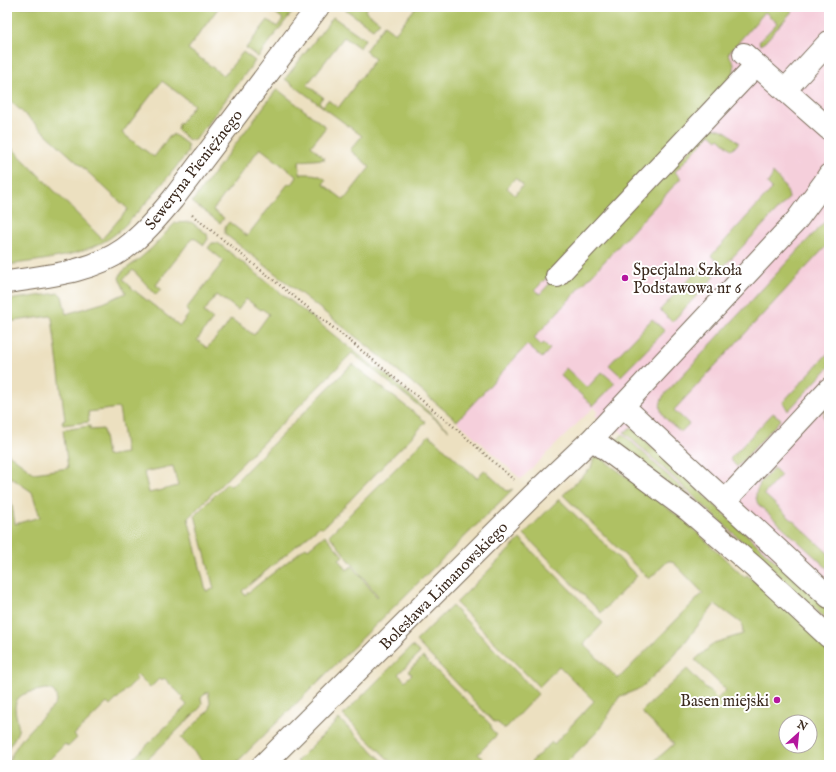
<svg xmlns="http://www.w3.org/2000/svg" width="836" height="772" font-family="'IM FELL English',serif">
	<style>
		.built { fill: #f5cfdb }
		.green { fill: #afc164; stroke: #757641; fill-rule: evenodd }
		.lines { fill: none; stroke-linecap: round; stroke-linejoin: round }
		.minor-casing { stroke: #796a57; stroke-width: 24 }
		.path { stroke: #796a57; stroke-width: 2.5; stroke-dasharray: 1 3; stroke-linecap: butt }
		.minor { stroke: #fff; stroke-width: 22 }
		.poi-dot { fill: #b5179e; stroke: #fff; stroke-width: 1.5 }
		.labels { text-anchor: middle; stroke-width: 4; stroke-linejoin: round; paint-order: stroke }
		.street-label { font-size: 16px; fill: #3b2a1e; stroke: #fff }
		.poi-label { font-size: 16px; fill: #3b2a1e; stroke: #fff; text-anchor: start }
	</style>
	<rect width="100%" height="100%" fill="#fff"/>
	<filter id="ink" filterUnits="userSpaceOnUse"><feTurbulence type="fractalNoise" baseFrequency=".025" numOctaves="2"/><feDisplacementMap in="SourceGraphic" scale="8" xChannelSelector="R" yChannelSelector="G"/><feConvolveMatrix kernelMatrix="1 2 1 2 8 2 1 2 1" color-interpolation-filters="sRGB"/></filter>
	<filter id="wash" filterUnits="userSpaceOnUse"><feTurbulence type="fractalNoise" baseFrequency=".012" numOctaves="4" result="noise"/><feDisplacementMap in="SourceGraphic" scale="16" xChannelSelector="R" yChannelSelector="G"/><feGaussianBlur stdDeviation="0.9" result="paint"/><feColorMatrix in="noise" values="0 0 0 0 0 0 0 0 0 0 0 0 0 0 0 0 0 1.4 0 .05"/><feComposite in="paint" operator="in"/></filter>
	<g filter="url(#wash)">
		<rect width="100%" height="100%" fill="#ece0c0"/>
		<path class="built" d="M 769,7 L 829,7 L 829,625 L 619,430 L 616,434 L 595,415 L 598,412 L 594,407 L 521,479 L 457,421 L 527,345 L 497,320 L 659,128 L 734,47 Z"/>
		<path class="green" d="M 7,7 L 219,7 L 188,49 L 224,76 L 243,52 L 255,61 L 196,139 L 189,140 L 177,130 L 179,127 L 178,126 L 194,105 L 162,81 L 122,133 L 154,157 L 170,136 L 172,136 L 173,134 L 187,144 L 188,152 C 171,173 154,195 135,215 C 127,223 119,232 110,238 C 79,257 42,260 7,265 L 7,143 L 102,239 L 128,209 L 7,98 Z
			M 268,7 L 292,7 L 293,11 L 258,57 L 246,48 L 268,20 L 277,27 L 283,19 Z
			M 342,7 L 368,7 L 365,11 L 380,22 L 373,29 Z
			M 416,7 L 796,7 L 765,42 L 760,45 L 759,42 L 777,23 L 765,12 L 728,54 C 735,63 736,67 732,78 L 535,290 L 540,294 L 552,281 L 712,128 C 724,128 730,134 739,143 L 732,150 L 719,138 L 717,140 L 710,134 L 675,172 L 681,178 L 534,338 L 541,345 L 544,343 L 550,349 L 542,358 L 527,345 L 457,421 L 384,359 L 225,234 L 225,227 L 229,222 L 247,236 L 288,184 L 293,183 L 297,177 L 260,148 L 213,210 L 224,218 L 220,223 L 192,202 L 277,89 L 326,127 L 311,146 L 325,159 L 299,161 L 300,174 C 310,174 318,173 326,180 L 323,184 L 344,200 L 370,167 L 350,150 L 362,136 L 285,79 L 333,17 L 365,39 L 360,48 L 344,37 L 307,85 L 323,97 L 319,102 L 323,106 L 328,100 L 338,108 L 375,59 L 365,51 L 384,25 L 395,33 ZM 515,178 L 523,185 L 515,195 L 507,188 Z
			M 773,173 C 780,181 787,187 789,198 L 723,267 L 711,256 L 772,189 L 767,184 L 771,178 Z
			M 829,217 L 829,243 L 674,410 L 689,424 L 681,432 C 669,421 653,413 664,395 Z
			M 191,222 L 207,234 L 208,239 L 204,245 L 193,237 L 156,285 L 161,289 L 156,295 L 133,270 L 123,279 L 135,291 L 180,326 L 189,314 L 186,309 L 224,261 L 208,248 L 212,243 L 218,243 L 374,367 L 384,373 L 449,430 L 352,353 L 188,518 L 206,591 L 214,589 L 195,515 L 227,483 L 231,486 L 352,364 L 426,422 L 323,528 L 320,526 L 242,591 L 245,595 L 306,547 L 308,549 L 325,535 L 343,556 L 339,559 L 347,570 L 352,566 L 377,597 L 378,596 L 329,535 L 429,435 L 477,478 L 484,470 L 507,491 L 513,489 L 234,765 L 206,765 L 181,738 L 209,710 L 210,702 L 208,691 L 201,698 L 202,703 L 200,708 L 142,765 L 136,765 L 132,760 L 187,705 L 182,700 L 184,698 L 164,678 L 162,681 L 159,679 L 150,688 L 137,675 L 135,677 L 137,679 L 110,706 L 107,703 L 74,735 L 77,738 L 68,747 L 65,744 L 44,765 L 8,765 C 15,741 36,723 54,706 C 59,697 56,689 45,689 C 29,693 11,692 16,715 C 17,720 19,726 18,731 C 16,737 10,744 7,750 L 7,495 L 11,500 L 15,524 L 40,517 L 32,492 L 7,475 L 7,453 L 34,473 L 68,468 L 63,430 L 90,426 L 90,430 L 103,429 L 107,456 L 126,453 L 119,408 L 88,412 L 89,422 L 63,425 L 62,421 L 65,420 L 52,318 L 50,316 L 7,322 L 7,300 L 59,293 L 62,296 L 66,314 L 103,303 L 126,293 L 119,278 L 122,272 L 138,260 L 152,248 L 175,223 ZM 216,295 L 225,301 L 225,300 L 238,310 L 246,299 L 261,310 L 262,309 L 269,314 L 254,335 L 231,319 L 225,328 L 207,348 L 197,340 L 213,319 L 204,312 ZM 173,466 L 178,486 L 149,493 L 144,472 Z
			M 702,265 L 715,276 L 672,322 L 660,310 Z
			M 652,319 L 665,331 L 621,376 L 609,365 Z
			M 829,352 L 829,367 L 788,411 L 783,402 Z
			M 566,368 L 587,388 L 602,372 L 615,383 L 593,406 L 560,375 Z
			M 829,407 L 829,427 C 825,422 822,414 826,408 Z
			M 773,413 L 781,419 L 737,467 L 730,459 Z
			M 632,428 L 829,611 L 829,622 L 624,432 Z
			M 623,434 L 829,625 L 694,503 L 620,446 L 616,441 Z
			M 594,457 L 601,458 L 686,522 L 744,577 L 747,575 L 829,646 L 829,765 L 650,765 L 674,744 L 641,712 L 687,669 L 717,699 L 726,690 L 695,660 L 714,643 L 743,634 L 742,624 L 715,604 L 674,656 L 641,688 L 619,697 L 601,728 L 564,765 L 528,765 L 552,742 L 554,744 L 594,701 L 559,666 L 539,687 L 456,603 L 520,539 L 603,623 L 584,644 L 618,679 L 703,593 L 672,561 L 668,561 L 649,579 L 563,495 L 591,468 ZM 786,722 L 810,722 L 810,746 L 786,746 Z
			M 774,468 L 781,475 L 764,494 L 829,554 L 829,570 L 758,504 C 755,497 755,491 760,485 L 759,484 Z
			M 559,499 L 637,576 L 601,613 L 524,534 Z
			M 452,606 L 538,694 L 505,729 L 498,723 L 494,722 L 416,641 Z
			M 412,646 L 420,653 L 398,674 L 405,681 L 412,674 L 408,671 L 423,657 L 491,725 L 491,729 L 497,735 L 478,754 L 489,765 L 394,765 L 343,715 Z
			M 339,719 L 387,765 L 300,765 L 297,761 Z"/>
	</g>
	<g filter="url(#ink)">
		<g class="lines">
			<defs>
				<path id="minor" d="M 744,54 L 829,129
					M 785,90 L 829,42
					M 557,276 L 756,65
					M 7,282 C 46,276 90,273 124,249 C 143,235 158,217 173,199 L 318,7
					M 623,406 L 829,597
					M 592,439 L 688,510 L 755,568 L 829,637
					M 725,501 L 829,389
					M 263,765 L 532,496 L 592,439 L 796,221 L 824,183 L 829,175"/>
			</defs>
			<use href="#minor" class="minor-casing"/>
			<path class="path" d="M 192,215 L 356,346 L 453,426 L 514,480"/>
			<use href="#minor" class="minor"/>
		</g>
	</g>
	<g class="poi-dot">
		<circle cx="625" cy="278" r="4"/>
		<circle cx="777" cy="700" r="4"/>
	</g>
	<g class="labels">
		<g class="street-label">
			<text transform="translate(193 169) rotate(-52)" y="6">Seweryna Pieniężnego</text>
			<text transform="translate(443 585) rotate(-45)" y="6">Bolesława Limanowskiego</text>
		</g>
		<g class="poi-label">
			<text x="633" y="275">Specjalna Szkoła<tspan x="633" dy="18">Podstawowa nr 6</tspan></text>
			<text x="769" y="706" text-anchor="end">Basen miejski</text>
		</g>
	</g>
	<rect width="836" height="772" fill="none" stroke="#fff" stroke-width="24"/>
	<g transform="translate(798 734) rotate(27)"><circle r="19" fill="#ffffff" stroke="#b1aaa5"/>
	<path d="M0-3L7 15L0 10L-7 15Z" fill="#b5179e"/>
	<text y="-6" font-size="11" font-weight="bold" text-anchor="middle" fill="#3b2a1e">N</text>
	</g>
</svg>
